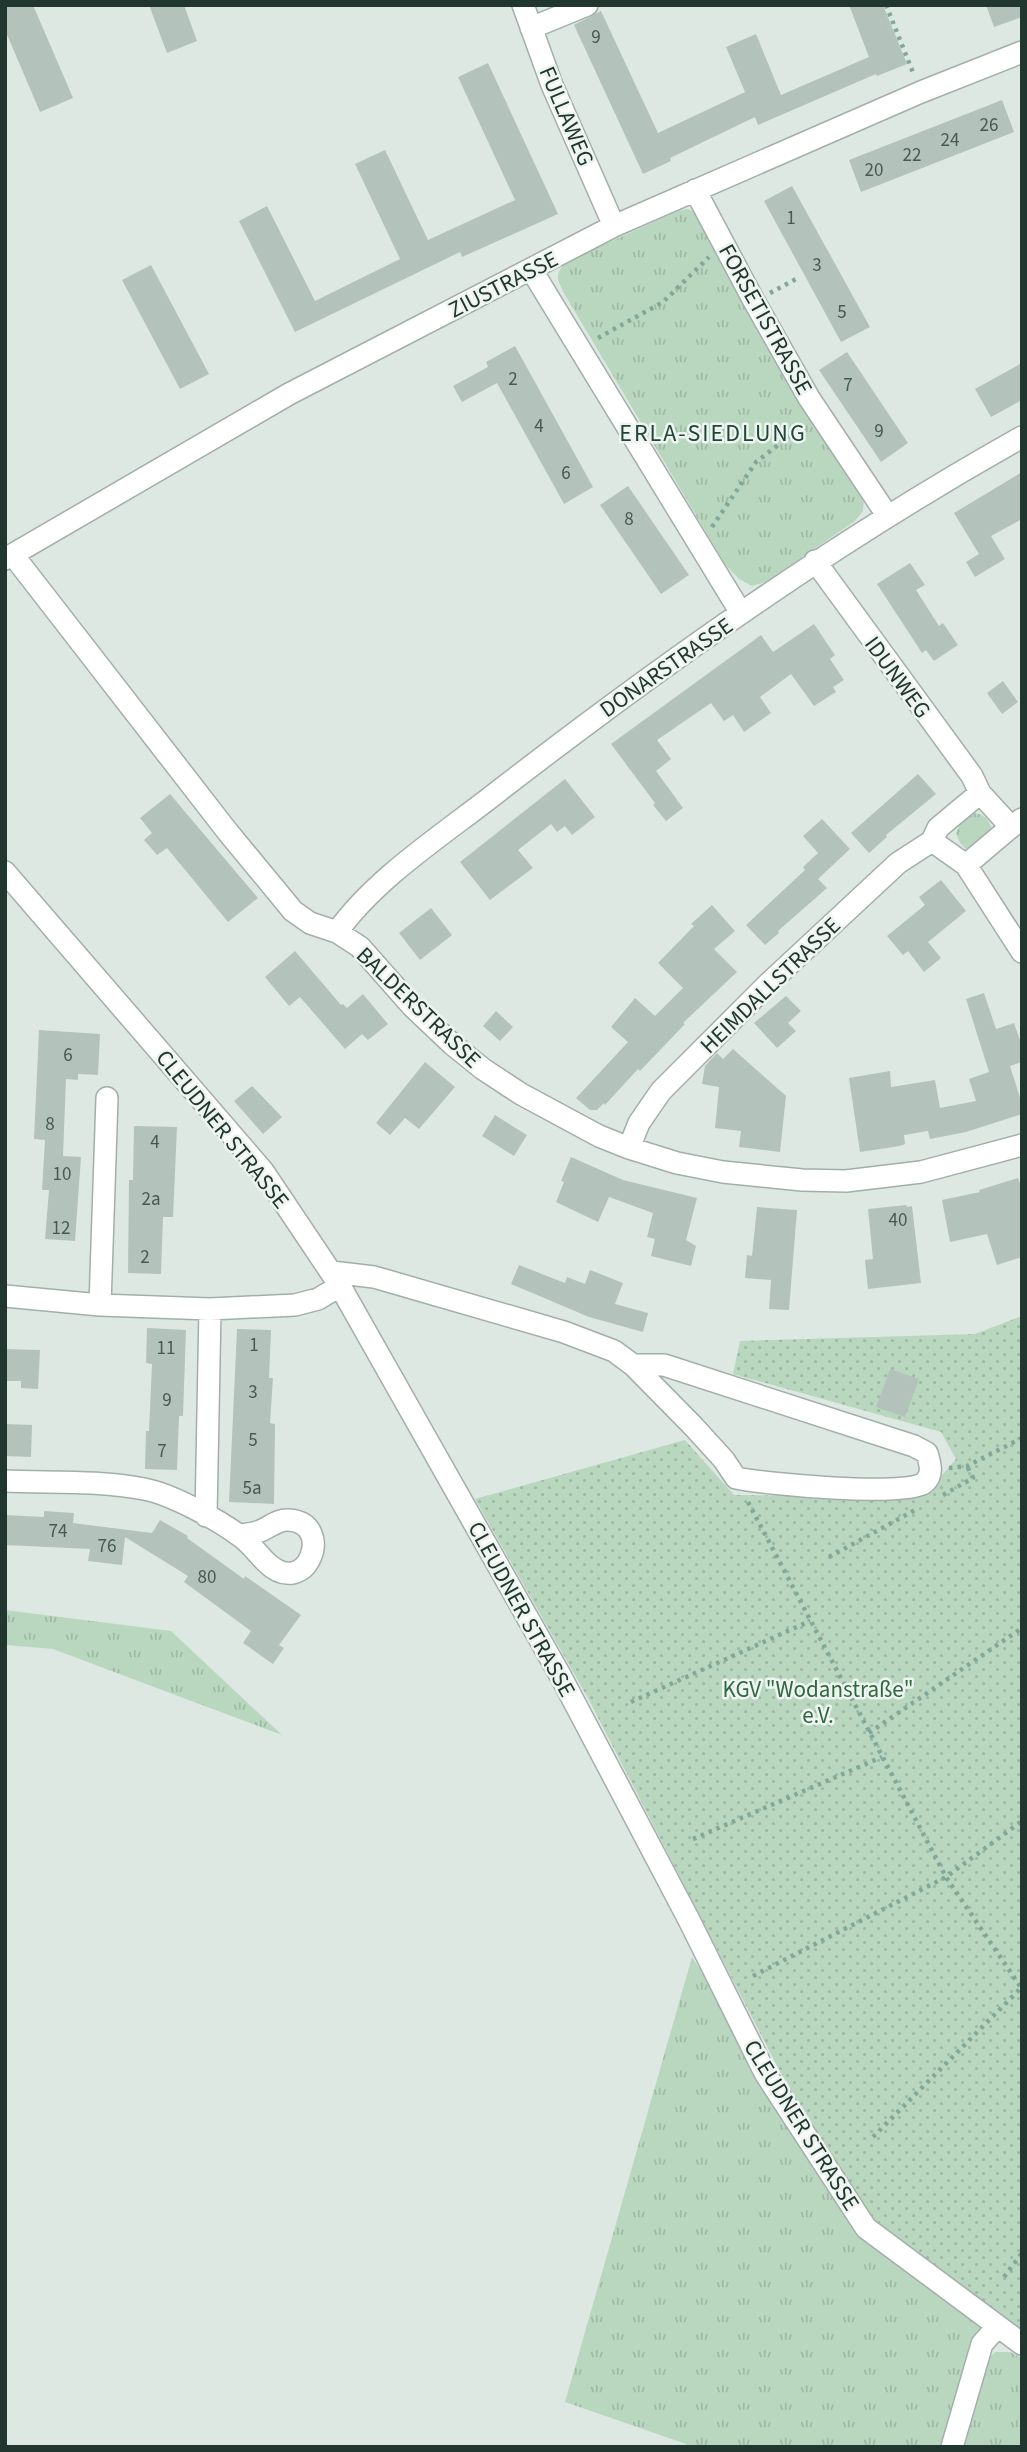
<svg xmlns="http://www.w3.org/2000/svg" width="1027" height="2452" font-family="'Source Sans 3',sans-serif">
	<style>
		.grass { fill: url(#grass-tufts) }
		.garden { fill: url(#garden-dots) }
		.building { fill: #b4c2bc }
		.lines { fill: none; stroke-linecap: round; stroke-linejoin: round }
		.minor-casing { stroke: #a2afa9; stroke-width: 24 }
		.path { stroke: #82a899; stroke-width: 4.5; stroke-dasharray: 3.5 5; stroke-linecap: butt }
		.minor { stroke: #fff; stroke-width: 21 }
		.labels { text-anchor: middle; stroke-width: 5; stroke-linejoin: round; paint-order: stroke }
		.number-label { font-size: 19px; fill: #465952 }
		.street-label { font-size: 23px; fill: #21362f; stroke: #eef5f1 }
		.park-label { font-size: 23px; fill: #306841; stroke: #eef5f1 }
		.neighbourhood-label { font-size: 24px; letter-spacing: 2px; fill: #204539; stroke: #eef5f1 }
	</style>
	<defs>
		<pattern id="grass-tufts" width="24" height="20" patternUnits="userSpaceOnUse" patternTransform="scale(1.75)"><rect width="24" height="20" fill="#b9d7bf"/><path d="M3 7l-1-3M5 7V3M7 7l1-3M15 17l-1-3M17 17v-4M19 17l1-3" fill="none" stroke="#9fb9a4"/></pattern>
		<pattern id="garden-dots" width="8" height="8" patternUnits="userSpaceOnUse" patternTransform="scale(1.75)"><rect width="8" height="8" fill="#b9d7bf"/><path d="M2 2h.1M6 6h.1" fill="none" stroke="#9fb9a4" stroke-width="1.8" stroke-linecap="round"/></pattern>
	</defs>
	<rect width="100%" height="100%" fill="#dee8e3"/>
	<path class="grass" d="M 687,209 L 693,211 C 746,311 802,406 864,500 L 863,511 L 855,521 L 766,582 L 752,586 L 739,579 L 725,564 L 565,295 C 557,279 553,274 568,261 L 678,211 Z
		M 975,813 C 985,815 988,819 992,829 C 986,841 978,847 966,849 L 960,843 L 956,833 L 960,824 Z
		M 5,1610 L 171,1631 L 282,1735 L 53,1649 L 5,1645 Z
		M 692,1957 L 866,2228 L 992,2332 L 952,2447 L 686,2447 L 686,2444 L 565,2402 Z
		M 996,2352 L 1010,2352 L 1022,2358 L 1022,2447 L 956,2447 L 989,2357 Z"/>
	<path class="garden" d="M 1022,1316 L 1022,2330 L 987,2309 L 870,2219 L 796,2103 L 589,1700 L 475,1499 L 685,1440 L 734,1495 L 923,1497 L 956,1459 L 941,1432 L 733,1374 L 740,1341 L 975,1334 Z"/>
	<path class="building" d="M 5,5 L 33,5 L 73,98 L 40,112 L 5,30 Z
		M 149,5 L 184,5 L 197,41 L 167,53 Z
		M 849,5 L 883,5 L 907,64 L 877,76 L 876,74 L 758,125 L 755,117 L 670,158 L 671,161 L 643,174 L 574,25 L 601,11 L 658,133 L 745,92 L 726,47 L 756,34 L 781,95 L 869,57 Z
		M 986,5 L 1022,5 L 1022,17 L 994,27 Z
		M 488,63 L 558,214 L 462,257 L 460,252 L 295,332 L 239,221 L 267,206 L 315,301 L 400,259 L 355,164 L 385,150 L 428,240 L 515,200 L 458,77 Z
		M 1002,100 L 1014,132 L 861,192 L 849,160 Z
		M 792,186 L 870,327 L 841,342 L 764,201 Z
		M 151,265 L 209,374 L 180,389 L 122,280 Z
		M 515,346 L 593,487 L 564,504 L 497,383 L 462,402 L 453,386 L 488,367 L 486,362 Z
		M 847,352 L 908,443 L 881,462 L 819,370 Z
		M 1022,363 L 1022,400 L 991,417 L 975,389 Z
		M 1022,472 L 1022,519 L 991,536 L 1005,559 L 975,577 L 966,562 L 979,554 L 954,513 Z
		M 628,486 L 689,575 L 661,594 L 600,505 Z
		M 910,563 L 925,585 L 916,590 L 939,626 L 943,623 L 958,645 L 934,661 L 926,650 L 922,653 L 877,584 Z
		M 814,624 L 835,655 L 830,659 L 844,680 L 833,687 L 836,692 L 814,706 L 791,674 L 760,697 L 771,713 L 744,732 L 733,715 L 724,721 L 711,703 L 657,740 L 671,759 L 656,771 L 683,808 L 666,821 L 653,805 L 655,803 L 611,744 L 761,635 L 773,652 Z
		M 1003,681 L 1018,702 L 1002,714 L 987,693 Z
		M 918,774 L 936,794 L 886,835 L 887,837 L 869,853 L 851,833 Z
		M 565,779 L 595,817 L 572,835 L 565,826 L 557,832 L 551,824 L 518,850 L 533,868 L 490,900 L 460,862 Z
		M 170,794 L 258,898 L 228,922 L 167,848 L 157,855 L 144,840 L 152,833 L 140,818 Z
		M 822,819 L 850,849 L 818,879 L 827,888 L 778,931 L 779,933 L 765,945 L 746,925 L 805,870 L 803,867 L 818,853 L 803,836 Z
		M 941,880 L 966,911 L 928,942 L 941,958 L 924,972 L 908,951 L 903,955 L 887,936 L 925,905 L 919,897 Z
		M 712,905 L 735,931 L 714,949 L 737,972 L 683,1023 L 685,1024 L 640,1071 L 638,1069 L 605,1105 L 604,1103 L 597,1110 L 590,1110 L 576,1098 L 628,1042 L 611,1027 L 635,998 L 655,1016 L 683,988 L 658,963 L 694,926 L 691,924 Z
		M 431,908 L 452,935 L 420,960 L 399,933 Z
		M 295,951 L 341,1005 L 343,1004 L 347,1008 L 363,994 L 388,1024 L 368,1040 L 362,1034 L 345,1049 L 300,997 L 289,1006 L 265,977 Z
		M 984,993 L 996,1029 L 1014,1023 L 1022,1046 L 1022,1062 L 1010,1066 L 1022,1104 L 1022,1114 L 966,1132 L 930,1139 L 928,1131 L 904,1135 L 905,1144 L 900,1146 L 860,1152 L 849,1078 L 890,1071 L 891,1087 L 935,1080 L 940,1108 L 976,1101 L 969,1079 L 989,1072 L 966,999 Z
		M 786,996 L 801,1011 L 788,1023 L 796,1031 L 777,1048 L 754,1023 Z
		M 496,1011 L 513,1027 L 500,1041 L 483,1026 Z
		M 39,1030 L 100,1034 L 98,1075 L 78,1074 L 78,1080 L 66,1079 L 63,1156 L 81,1157 L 75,1241 L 45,1239 L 49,1190 L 42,1190 L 45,1140 L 34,1139 Z
		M 733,1049 L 786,1096 L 780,1152 L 739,1147 L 741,1131 L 715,1128 L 719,1087 L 702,1084 L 705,1066 L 717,1053 L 723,1059 Z
		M 425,1062 L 455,1087 L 419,1129 L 405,1118 L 390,1135 L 376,1123 Z
		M 252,1086 L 282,1117 L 263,1134 L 234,1101 Z
		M 495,1115 L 527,1135 L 514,1156 L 482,1136 Z
		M 134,1126 L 177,1127 L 173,1217 L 163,1217 L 161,1274 L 128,1273 L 129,1180 L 133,1180 Z
		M 571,1157 L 623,1180 L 697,1198 L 686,1240 L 696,1246 L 691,1266 L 651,1256 L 655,1239 L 647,1237 L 653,1213 L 609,1197 L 598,1222 L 556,1202 L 564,1182 L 561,1181 Z
		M 1018,1178 L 1022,1189 L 1022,1257 L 997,1265 L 987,1234 L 950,1242 L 942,1200 L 980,1192 L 979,1190 Z
		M 906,1205 L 907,1207 L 912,1206 L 921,1283 L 868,1289 L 865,1260 L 873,1259 L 868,1209 Z
		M 757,1207 L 797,1210 L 789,1310 L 769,1309 L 771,1280 L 745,1278 L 747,1255 L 752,1256 Z
		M 519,1265 L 565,1283 L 567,1277 L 585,1284 L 590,1270 L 623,1283 L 615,1304 L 648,1313 L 643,1332 L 589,1317 L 511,1284 Z
		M 147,1328 L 186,1330 L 183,1416 L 179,1416 L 177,1470 L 145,1469 L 146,1431 L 149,1431 L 152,1364 L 146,1363 Z
		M 237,1329 L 271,1330 L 269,1378 L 273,1378 L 270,1423 L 275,1424 L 274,1504 L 229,1502 Z
		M 5,1349 L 40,1350 L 38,1389 L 21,1388 L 21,1381 L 5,1381 Z
		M 890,1369 L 919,1379 L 905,1417 L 876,1407 Z
		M 5,1424 L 32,1425 L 31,1457 L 5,1456 Z
		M 44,1511 L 74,1513 L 73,1523 L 152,1533 L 160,1520 L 188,1536 L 187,1538 L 244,1579 L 245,1576 L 301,1615 L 279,1645 L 284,1648 L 273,1664 L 243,1643 L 251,1631 L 184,1582 L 188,1576 L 125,1537 L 122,1565 L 88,1561 L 90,1549 L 5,1545 L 5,1515 L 44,1517 Z"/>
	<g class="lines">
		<defs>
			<path id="minor" d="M 523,5 L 552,85 L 614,226
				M 531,28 L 587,5
				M 695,190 L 754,301 L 809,398 L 887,515
				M 531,269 L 741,613
				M 13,555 L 227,831 L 293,911 L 310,923 L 337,932 L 360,947 L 413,1007 L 452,1044 L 483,1069 L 521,1094 L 599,1136 L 629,1148 L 677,1163 L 723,1172 L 802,1180 L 846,1181 L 921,1172 L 1022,1145
				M 5,559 L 289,394 L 614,226 L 921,92 L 1022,52
				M 815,561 L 972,776 L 980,793
				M 932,841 L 966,865 L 1011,827
				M 966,865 L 1022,952
				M 5,872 L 263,1171 L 340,1286 L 560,1675 L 689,1920 L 765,2073 L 866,2228 L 1022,2344
				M 337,932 C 376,877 447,832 500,790 C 667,661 838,540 1022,437
				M 629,1148 L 639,1123 L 661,1091 L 768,984 L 898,863 L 932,841 L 938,828 L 980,793 L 1011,827 L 1022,819
				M 332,1272 L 374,1277 L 564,1332 L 614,1351 L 633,1365 L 694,1427 L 724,1460 L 736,1478 C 764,1484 905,1497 924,1483 C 934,1475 930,1463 927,1453 L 914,1446 L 664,1365 L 633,1365
				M 5,1296 L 100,1305 L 210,1309 L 295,1305 L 318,1299 L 340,1286
				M 100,1305 L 107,1098
				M 5,1481 C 51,1483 99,1480 144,1489 C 171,1494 217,1519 240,1536 C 250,1543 257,1553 266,1562 C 307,1602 336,1523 289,1520 C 278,1519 270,1527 260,1531 C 253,1534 246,1534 239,1535
				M 206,1516 L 210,1309
				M 952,2447 L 982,2344 L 997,2327"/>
		</defs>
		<use href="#minor" class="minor-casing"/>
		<path class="path" d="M 886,5 L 914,75
			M 770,293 L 796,279
			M 598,338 L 663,302 L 709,257
			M 712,527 L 756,462 L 803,426
			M 949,1468 L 967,1466 L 1022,1438
			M 943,1495 L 973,1478 L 967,1466
			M 748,1502 L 946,1877 L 1022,1989
			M 829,1557 L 917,1509
			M 631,1702 L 810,1621
			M 869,1733 L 1022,1628
			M 693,1839 L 882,1757
			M 753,1976 L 946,1877 L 1022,1821
			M 873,2137 L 1021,1988
			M 1004,2277 L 1022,2253"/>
		<use href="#minor" class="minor"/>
	</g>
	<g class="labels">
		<g class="number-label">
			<text x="596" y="43">9</text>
			<text x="989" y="131">26</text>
			<text x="950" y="146">24</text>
			<text x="912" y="161">22</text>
			<text x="874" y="176">20</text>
			<text x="791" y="224">1</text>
			<text x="817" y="271">3</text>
			<text x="842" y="318">5</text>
			<text x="513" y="385">2</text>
			<text x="848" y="391">7</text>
			<text x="539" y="432">4</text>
			<text x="879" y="437">9</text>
			<text x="566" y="479">6</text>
			<text x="629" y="525">8</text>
			<text x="68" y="1061">6</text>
			<text x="50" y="1130">8</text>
			<text x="155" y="1148">4</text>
			<text x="62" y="1180">10</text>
			<text x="151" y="1205">2a</text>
			<text x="898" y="1226">40</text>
			<text x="61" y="1234">12</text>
			<text x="145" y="1263">2</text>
			<text x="254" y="1351">1</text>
			<text x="166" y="1354">11</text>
			<text x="253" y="1398">3</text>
			<text x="167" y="1406">9</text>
			<text x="253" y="1446">5</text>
			<text x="162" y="1457">7</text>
			<text x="252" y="1494">5a</text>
			<text x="58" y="1537">74</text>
			<text x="107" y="1552">76</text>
			<text x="207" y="1583">80</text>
		</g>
		<g class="street-label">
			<text transform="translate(567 116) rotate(67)" y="8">FULLAWEG</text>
			<text transform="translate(503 284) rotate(-27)" y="8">ZIUSTRASSE</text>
			<text transform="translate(766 319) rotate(61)" y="8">FORSETISTRASSE</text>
			<text transform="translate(666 667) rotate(-35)" y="8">DONARSTRASSE</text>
			<text transform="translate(898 677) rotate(54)" y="8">IDUNWEG</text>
			<text transform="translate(770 985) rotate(-44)" y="8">HEIMDALLSTRASSE</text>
			<text transform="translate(419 1007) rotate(44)" y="8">BALDERSTRASSE</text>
			<text transform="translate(223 1129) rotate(51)" y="8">CLEUDNER STRASSE</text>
			<text transform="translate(522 1609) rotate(61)" y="8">CLEUDNER STRASSE</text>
			<text transform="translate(802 2125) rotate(58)" y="8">CLEUDNER STRASSE</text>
		</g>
		<g class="park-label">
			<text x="818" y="1697">KGV "Wodanstraße"<tspan x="818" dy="26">e.V.</tspan></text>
		</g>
		<g class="neighbourhood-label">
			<text x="713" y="441">ERLA-SIEDLUNG</text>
		</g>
	</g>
	<rect width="1027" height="2452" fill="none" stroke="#21362f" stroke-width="14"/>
</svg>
